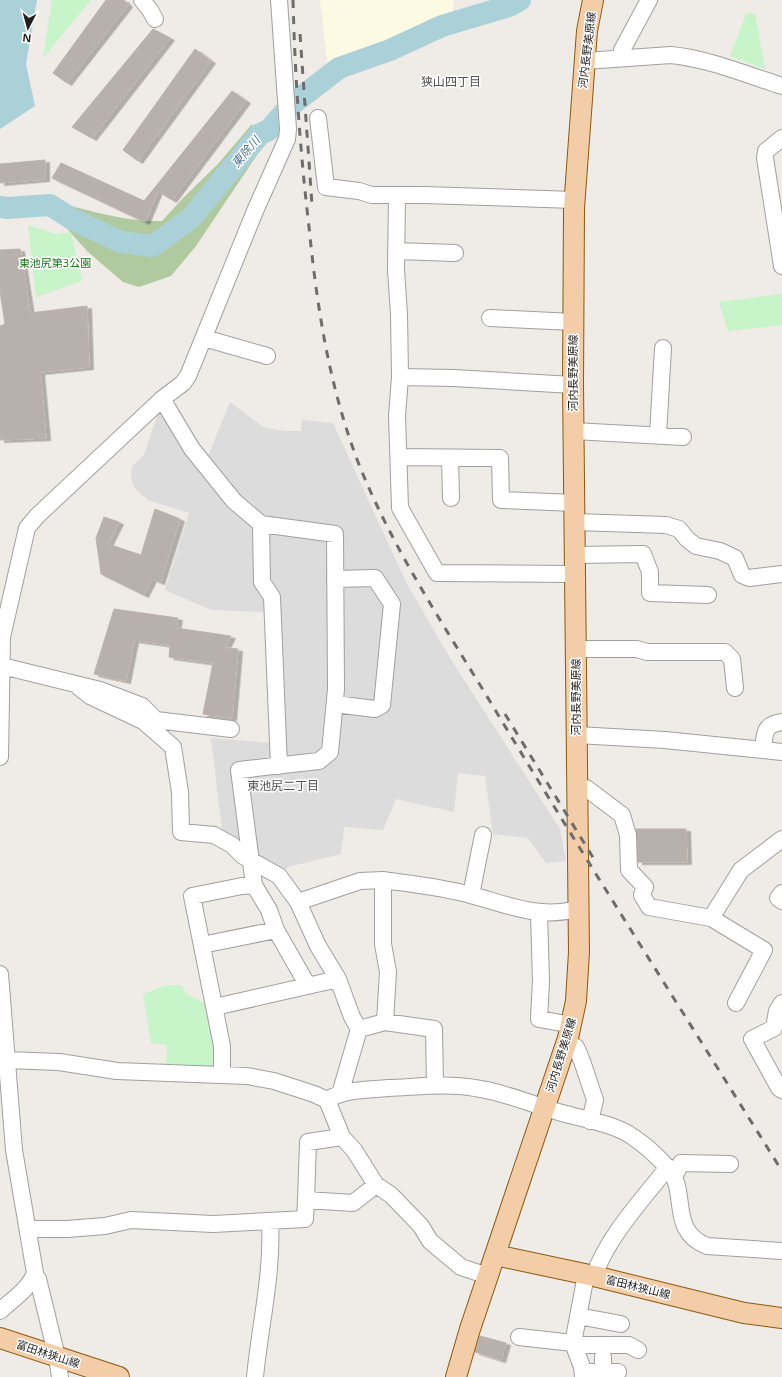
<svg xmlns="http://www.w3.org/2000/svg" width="782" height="1377" font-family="'Open Sans','Noto Sans JP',sans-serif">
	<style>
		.residential { fill: #dddcdc }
		.education { fill: #fcfae2 }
		.forest { fill: #afca9f }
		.park { fill: #c8f4c9 }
		.water { fill: #abd1d8 }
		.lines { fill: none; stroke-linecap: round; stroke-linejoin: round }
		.river { stroke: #abd1d8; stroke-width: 22 }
		.building { fill: #b8b0ac; stroke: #bfb2aa; filter: url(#shadow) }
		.minor-casing { stroke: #a0a0a0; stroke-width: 18 }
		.major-casing { stroke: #8b5a0f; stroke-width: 22 }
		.minor { stroke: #fff; stroke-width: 16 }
		.major { stroke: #f3cda8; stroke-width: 20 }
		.rail { stroke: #6d6d6d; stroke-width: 3; stroke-dasharray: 8 8; stroke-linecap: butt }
		.labels { text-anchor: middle; stroke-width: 3; stroke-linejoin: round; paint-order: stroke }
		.street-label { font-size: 11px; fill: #1f1f1f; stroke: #fff }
		.park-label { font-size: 11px; fill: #177318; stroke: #fff }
		.neighbourhood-label { font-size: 12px; fill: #525252; stroke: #fff }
		.water-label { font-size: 12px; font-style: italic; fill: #4e7796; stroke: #fff }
	</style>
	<defs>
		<filter id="shadow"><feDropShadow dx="4.5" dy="2.5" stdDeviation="0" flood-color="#0004"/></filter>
	</defs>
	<rect width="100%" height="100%" fill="#efebe6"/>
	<path class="residential" d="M 230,402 L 263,427 L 284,431 L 301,431 L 302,420 L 333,423 L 406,582 L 450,658 L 560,829 L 566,861 L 546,863 L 528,838 L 493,834 L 485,776 L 458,773 L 454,812 L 396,799 L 383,830 L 344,827 L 341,854 L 292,866 L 278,872 L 222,830 L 211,738 L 271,743 L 266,612 L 211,610 L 165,590 L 189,513 L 148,500 L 135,489 L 131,478 L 132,466 L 144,455 L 159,410 L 187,431 L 208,456 Z"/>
	<path class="education" d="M 320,0 L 454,0 L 453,14 L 441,15 L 328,68 Z"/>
	<path class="forest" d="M 252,124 L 259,152 L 196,246 L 171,276 L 139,287 L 123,282 L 88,252 L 60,221 L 71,206 C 102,214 130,222 162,221 L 184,197 L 218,164 Z"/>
	<path class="park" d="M 52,0 L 91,0 L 43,58 Z
		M 755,13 L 765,69 L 730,56 L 746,14 Z
		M 28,225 L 56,234 L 71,232 L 82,281 L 36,297 Z
		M 782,294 L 782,325 L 728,331 L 719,302 Z
		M 181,985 L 188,995 L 205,1003 L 218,1052 L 217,1071 L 166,1067 L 167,1045 L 151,1043 L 143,994 L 164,986 Z"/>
	<path class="water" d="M 0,0 L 37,0 L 26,64 L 35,106 L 0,129 Z"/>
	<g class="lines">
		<path class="river" d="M 0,207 L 7,208 L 50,205 L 72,219 L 121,242 L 153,246 L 191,218 L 260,134 L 269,130 L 291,105 L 339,68 L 390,50 L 442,26 L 509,6 L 520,0"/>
	</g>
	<path class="building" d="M 106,0 L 124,0 L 128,5 L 67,83 L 53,73 Z
		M 153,29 L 170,38 L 92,138 L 72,127 Z
		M 195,49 L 211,61 L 138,161 L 123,150 Z
		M 232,91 L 246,101 L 172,200 L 158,191 L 145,222 L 52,178 L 61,163 L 144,201 Z
		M 45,160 L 45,179 L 0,183 L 0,164 Z
		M 20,249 L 30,313 L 87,306 L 89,367 L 40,372 L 46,438 L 0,440 L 0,326 L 5,324 L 0,292 L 0,250 Z
		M 155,509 L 180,519 L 160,582 L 152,579 L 144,595 L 101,574 L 96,538 L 104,517 L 119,522 L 108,544 L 141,555 Z
		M 114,609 L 178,618 L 176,628 L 231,636 L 225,648 L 238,649 L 232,718 L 203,714 L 213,663 L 169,657 L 170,645 L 134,640 L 126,681 L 94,674 Z
		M 636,829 L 686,829 L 687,862 L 638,862 Z
		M 480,1336 L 506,1343 L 501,1360 L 475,1352 Z"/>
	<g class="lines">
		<defs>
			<path id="minor" d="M 142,0 L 150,10 L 155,19
				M 623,58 L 622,50 L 649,0
				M 585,61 L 671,55 C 709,59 745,74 782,86
				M 318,118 L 326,187 L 359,191 L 372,195 L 424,195 L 574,200
				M 782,138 L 766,151 L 765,158 L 782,266
				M 397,195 L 396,270 L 399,314 L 400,377 L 397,416 L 400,508 L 437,573 L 576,574
				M 396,251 L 455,253
				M 490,318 L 573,322
				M 204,338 L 267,356
				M 400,377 L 454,378 L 573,385
				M 162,399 L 192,449 L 234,501 L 261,524 L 335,534 L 336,689 L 330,752 L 319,761 L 239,770 L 254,885
				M 574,431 L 683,437
				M 658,435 L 663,348
				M 399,457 L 500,458 L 501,500 L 575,503
				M 450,458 L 451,498
				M 575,522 L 666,525 L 679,529 L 687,539 L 696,546 L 720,551 L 735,558 L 742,575 L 749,578 L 782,574
				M 261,524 L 262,582 L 272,597 L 279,766
				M 576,555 L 643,554 L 650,572 L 650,593 L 708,595
				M 576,649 L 637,649 L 647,652 L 725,652 L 732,659 L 735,688
				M 2,666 L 100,690 L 142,706 L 156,720 L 231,729
				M 75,684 L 90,696 L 143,721 L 173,747 L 180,792 L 181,832 L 214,835 L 232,845 L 243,856 L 279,876 L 298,902 L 360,881 L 383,880
				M 335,704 L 375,709 L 382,705 L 392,604 L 375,578 L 335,579
				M 577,735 L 665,740 L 763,750 C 765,733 763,725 782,722
				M 763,750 L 782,752
				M 0,757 L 2,637 L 27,528 L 37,516 L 162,399 L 183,383 L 188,376 L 255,211 L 287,139 L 288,129 L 279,0
				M 577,788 L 586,788 L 622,815 L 628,835 L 629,870 L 645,887 L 642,895 L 649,907 L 711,918
				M 782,893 L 778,898 L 782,901
				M 471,895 L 483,835
				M 298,902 L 318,946 L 338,979 L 352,1017 L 359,1029 L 340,1094
				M 539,913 L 541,981 L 539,1019 L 572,1025
				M 202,945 L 276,930
				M 0,974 L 14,1150 L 35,1273 C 29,1289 13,1299 0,1311
				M 736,1003 L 764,950 L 711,918 L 741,870 L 782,839
				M 782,1003 L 777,1011 L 774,1028 L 752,1039 L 779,1088 L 782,1090
				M 215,1007 L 338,979
				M 385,1022 L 388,972 L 383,944 L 383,880 C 412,884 442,887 471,895 C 509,905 537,919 578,909
				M 359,1029 L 385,1022 L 434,1029 L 435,1085
				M 566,1044 L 576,1047 L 582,1061 L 595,1100 L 590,1121
				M 7,1060 L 59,1062 L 117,1071 L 247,1076 L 274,1081 L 314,1094 L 327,1100 L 342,1137 L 354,1150 L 376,1185 L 391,1195 L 421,1226 L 430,1241 L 461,1267 L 488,1276
				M 222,1075 L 222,1046 L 192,896 L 242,886 L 254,885 L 269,910 L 276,930 L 308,986
				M 327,1100 C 345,1089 367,1090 388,1088 C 417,1087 446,1083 475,1088 C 505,1092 533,1105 562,1113 C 584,1119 615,1124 633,1137 C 645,1145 658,1157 667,1167 C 690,1191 667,1230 707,1246 L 782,1251
				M 674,1177 L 681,1163 L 730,1164
				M 306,1200 L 308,1142 L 342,1137
				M 29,1229 L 67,1229 L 105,1226 L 131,1220 L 213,1224 L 305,1219 L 306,1200 L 353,1203 L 376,1185
				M 594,1276 C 608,1236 642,1200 668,1167
				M 34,1277 L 38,1279 L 57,1357 L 60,1377
				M 578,1316 L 621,1324
				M 519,1337 L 573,1343
				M 574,1345 L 629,1345 L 638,1350
				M 603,1357 L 603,1372
				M 583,1372 L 618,1372
				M 255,1377 C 260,1325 273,1273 270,1221
				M 583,1377 L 582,1367 L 573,1343 L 586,1275"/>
			<path id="major" d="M 495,1255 L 594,1276 L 744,1313 L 782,1318
				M 0,1338 L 119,1377
				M 456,1377 L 470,1329 L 568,1038 L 576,1001 L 579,952 L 573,385 L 574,208 L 587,31 L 593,0"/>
		</defs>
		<use href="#minor" class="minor-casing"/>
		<use href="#major" class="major-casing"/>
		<use href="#minor" class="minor"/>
		<use href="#major" class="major"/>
		<path class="rail" d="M 293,0 C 295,77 300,150 309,227 C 317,307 329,386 358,462 C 394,553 450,634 500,718 C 592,870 688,1020 782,1171
			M 300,34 L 312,205
			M 505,714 L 597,864"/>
	</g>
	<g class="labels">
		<g class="street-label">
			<text transform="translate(587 50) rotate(-83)" y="4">河内長野美原線</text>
			<text transform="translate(573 373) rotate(-90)" y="4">河内長野美原線</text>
			<text transform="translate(576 697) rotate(-90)" y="4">河内長野美原線</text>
			<text transform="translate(561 1055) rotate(-73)" y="4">河内長野美原線</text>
			<text transform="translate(638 1287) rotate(14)" y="4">富田林狭山線</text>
			<text transform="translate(48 1354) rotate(18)" y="4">富田林狭山線</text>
		</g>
		<g class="park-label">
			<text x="55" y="267">東池尻第3公園</text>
		</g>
		<g class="neighbourhood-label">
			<text x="451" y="86">狭山四丁目</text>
			<text x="283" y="790">東池尻二丁目</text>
		</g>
		<g class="water-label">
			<text transform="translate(246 152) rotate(-50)" y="4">東除川</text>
		</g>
	</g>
	<g transform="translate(28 28) rotate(186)" stroke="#ffffff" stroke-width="3" paint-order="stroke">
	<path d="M0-3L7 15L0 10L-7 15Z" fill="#1f1f1f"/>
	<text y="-6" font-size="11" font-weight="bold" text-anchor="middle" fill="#1f1f1f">N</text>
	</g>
</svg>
